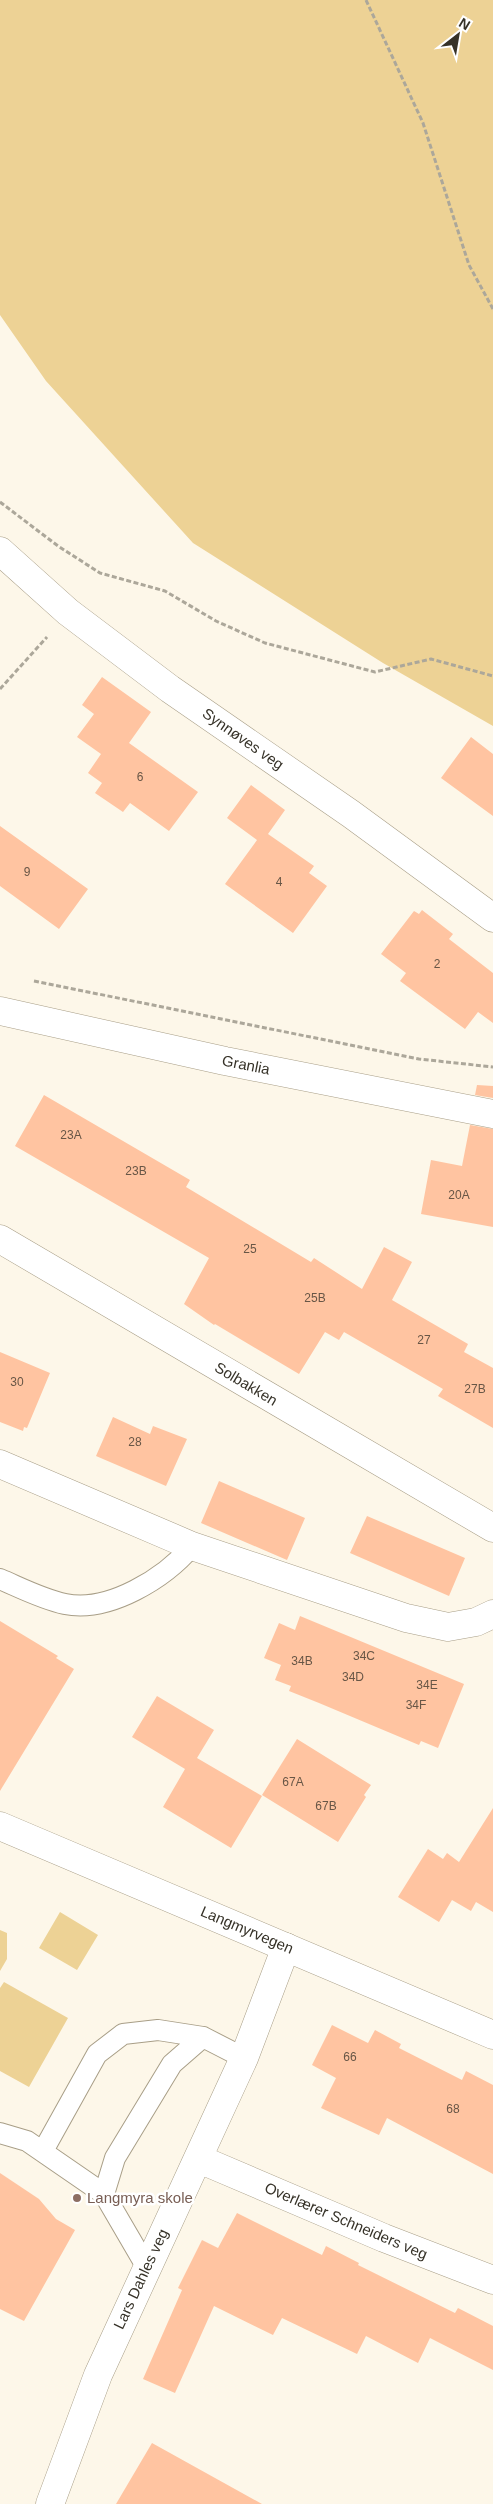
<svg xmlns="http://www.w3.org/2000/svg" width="493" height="2504" font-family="Arial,sans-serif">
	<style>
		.green { fill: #edd295 }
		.building { fill: #ffc4a1 }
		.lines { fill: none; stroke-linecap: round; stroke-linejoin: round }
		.lane-casing { stroke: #a89e87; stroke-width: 22 }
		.street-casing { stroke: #a89e87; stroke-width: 29 }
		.secondary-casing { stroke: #a89e87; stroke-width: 29 }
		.path { stroke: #aca79a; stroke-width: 3; stroke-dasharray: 5 2.5; stroke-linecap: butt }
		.lane { stroke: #fff; stroke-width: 20 }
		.street { stroke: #fff; stroke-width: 28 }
		.secondary { stroke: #fff; stroke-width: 28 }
		.education-dot { fill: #8d6e63; stroke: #fff; stroke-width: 2 }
		.labels { text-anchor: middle; stroke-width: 5; stroke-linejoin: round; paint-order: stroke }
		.number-label { font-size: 12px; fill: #685646 }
		.street-label { font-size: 15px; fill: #363228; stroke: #fff }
		.education-label { font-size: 15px; fill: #785e54; stroke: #fff; text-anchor: start }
	</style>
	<rect width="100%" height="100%" fill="#fdf7e9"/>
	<path class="green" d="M 0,0 L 493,0 L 493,726 L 383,663 L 193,543 L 46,381 L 0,315 Z
		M 60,1912 L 98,1935 L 77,1970 L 39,1948 Z
		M 0,1930 L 7,1933 L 7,1959 L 0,1971 Z
		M 4,1982 L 68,2018 L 29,2087 L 0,2071 L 0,1988 Z"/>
	<path class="building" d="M 102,677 L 151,712 L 129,743 L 198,792 L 169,831 L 130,803 L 123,812 L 95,793 L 102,783 L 88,773 L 101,754 L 77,737 L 94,714 L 82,705 Z
		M 471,737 L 493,754 L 493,816 L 441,778 Z
		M 251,785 L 285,810 L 268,834 L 314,866 L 309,873 L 327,886 L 293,933 L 225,884 L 257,840 L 227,818 Z
		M 0,826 L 88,889 L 59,929 L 0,886 Z
		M 422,910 L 453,934 L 449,939 L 493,973 L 493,1023 L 478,1012 L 465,1029 L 400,981 L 406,973 L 381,954 L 414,911 L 419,914 Z
		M 477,1085 L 493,1086 L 493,1098 L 475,1095 Z
		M 44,1095 L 190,1180 L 186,1187 L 311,1262 L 314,1258 L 362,1289 L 384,1247 L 412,1262 L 392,1300 L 468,1344 L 464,1352 L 493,1368 L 493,1428 L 438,1396 L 443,1389 L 344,1332 L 339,1340 L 325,1332 L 299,1374 L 215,1324 L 214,1325 L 184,1304 L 209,1258 L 15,1146 Z
		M 470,1125 L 493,1129 L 493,1227 L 421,1214 L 431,1160 L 462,1166 Z
		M 0,1352 L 50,1373 L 27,1428 L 24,1427 L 23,1431 L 0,1422 Z
		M 113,1417 L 150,1434 L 153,1426 L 187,1439 L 166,1486 L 96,1456 Z
		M 219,1481 L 305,1518 L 287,1560 L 201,1523 Z
		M 367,1516 L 465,1558 L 449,1596 L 350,1553 Z
		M 300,1616 L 464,1684 L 438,1748 L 421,1741 L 419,1745 L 319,1703 L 289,1691 L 291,1686 L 275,1680 L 281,1665 L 264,1658 L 279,1623 L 295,1630 Z
		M 0,1621 L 58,1656 L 56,1658 L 74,1669 L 0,1791 Z
		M 157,1696 L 214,1730 L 197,1758 L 262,1796 L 231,1848 L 163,1807 L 185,1769 L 132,1737 Z
		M 297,1739 L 371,1785 L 364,1795 L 366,1797 L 338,1842 L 262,1795 Z
		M 493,1808 L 493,1912 L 476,1902 L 471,1911 L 452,1900 L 439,1922 L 398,1897 L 428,1849 L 443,1859 L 447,1853 L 459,1862 Z
		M 332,2025 L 368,2043 L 375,2030 L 401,2044 L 399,2048 L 462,2080 L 466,2071 L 493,2085 L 493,2174 L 387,2118 L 379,2135 L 321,2108 L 336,2078 L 312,2065 Z
		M 0,2173 L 39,2199 L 56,2219 L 75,2230 L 24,2321 L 0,2309 Z
		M 237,2213 L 322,2255 L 326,2246 L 359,2263 L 358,2265 L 455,2313 L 458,2308 L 493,2326 L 493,2370 L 430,2338 L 418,2363 L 366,2336 L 357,2354 L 282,2318 L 273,2335 L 214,2306 L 175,2393 L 143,2379 L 182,2290 L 178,2288 L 202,2240 L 218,2248 Z
		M 152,2443 L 262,2504 L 116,2504 Z"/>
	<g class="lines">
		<defs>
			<path id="lane" d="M 0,1579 C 21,1588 42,1599 65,1604 C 109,1613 165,1578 192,1546
				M 0,2133 L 27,2141 L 104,2194 L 146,2266
				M 43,2151 L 97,2054 L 123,2034 L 158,2030 L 203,2037 L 244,2058
				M 104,2194 L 115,2158 L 172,2064 L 203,2037"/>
			<path id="street" d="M 0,551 L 68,612 L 170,689 L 351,814 L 493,918
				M 0,1464 L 192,1546 L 406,1618 L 448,1627 L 476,1622 L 493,1614
				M 199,2159 L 384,2238 L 493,2280
				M 50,2504 L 98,2375 L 244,2058 L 286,1947"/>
			<path id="secondary" d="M 0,1011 L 225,1061 L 493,1114
				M 0,1239 L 493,1528
				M 0,1826 L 493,2035"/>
		</defs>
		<use href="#lane" class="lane-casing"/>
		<use href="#street" class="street-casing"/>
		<use href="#secondary" class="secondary-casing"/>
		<path class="path" d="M 366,0 L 423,123 L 469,265 L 493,309
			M 0,502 L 58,546 L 100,573 L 165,591 L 216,621 L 265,643 L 375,672 L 431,659 L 493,676
			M 0,689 L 47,637
			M 34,981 L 419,1059 L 493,1067"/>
		<use href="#lane" class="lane"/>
		<use href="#street" class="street"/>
		<use href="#secondary" class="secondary"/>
	</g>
	<circle class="education-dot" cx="77" cy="2198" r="5"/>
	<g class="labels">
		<g class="number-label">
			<text x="140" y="781">6</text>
			<text x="27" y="876">9</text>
			<text x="279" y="886">4</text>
			<text x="437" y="968">2</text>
			<text x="71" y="1139">23A</text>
			<text x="136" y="1175">23B</text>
			<text x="459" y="1199">20A</text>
			<text x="250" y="1253">25</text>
			<text x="315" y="1302">25B</text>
			<text x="424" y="1344">27</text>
			<text x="17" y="1386">30</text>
			<text x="475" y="1393">27B</text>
			<text x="135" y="1446">28</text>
			<text x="364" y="1660">34C</text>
			<text x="302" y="1665">34B</text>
			<text x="353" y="1681">34D</text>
			<text x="427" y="1689">34E</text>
			<text x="416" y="1709">34F</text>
			<text x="293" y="1786">67A</text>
			<text x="326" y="1810">67B</text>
			<text x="350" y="2061">66</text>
			<text x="453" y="2113">68</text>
		</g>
		<g class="street-label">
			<text transform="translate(243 739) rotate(35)" y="5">Synnøves veg</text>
			<text transform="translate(246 1065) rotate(11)" y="5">Granlia</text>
			<text transform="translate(246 1384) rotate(31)" y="5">Solbakken</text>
			<text transform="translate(247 1930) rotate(23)" y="5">Langmyrvegen</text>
			<text transform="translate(346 2221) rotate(23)" y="5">Overlærer Schneiders veg</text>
			<text transform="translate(141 2279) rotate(-65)" y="5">Lars Dahles veg</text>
		</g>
		<g class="education-label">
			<text x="87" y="2203">Langmyra skole</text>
		</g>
	</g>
	<g transform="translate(458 35) rotate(31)" stroke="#ffffff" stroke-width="4" paint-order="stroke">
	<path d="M0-4L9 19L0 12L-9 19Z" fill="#363228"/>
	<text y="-8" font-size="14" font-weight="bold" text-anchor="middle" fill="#363228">N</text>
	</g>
</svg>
